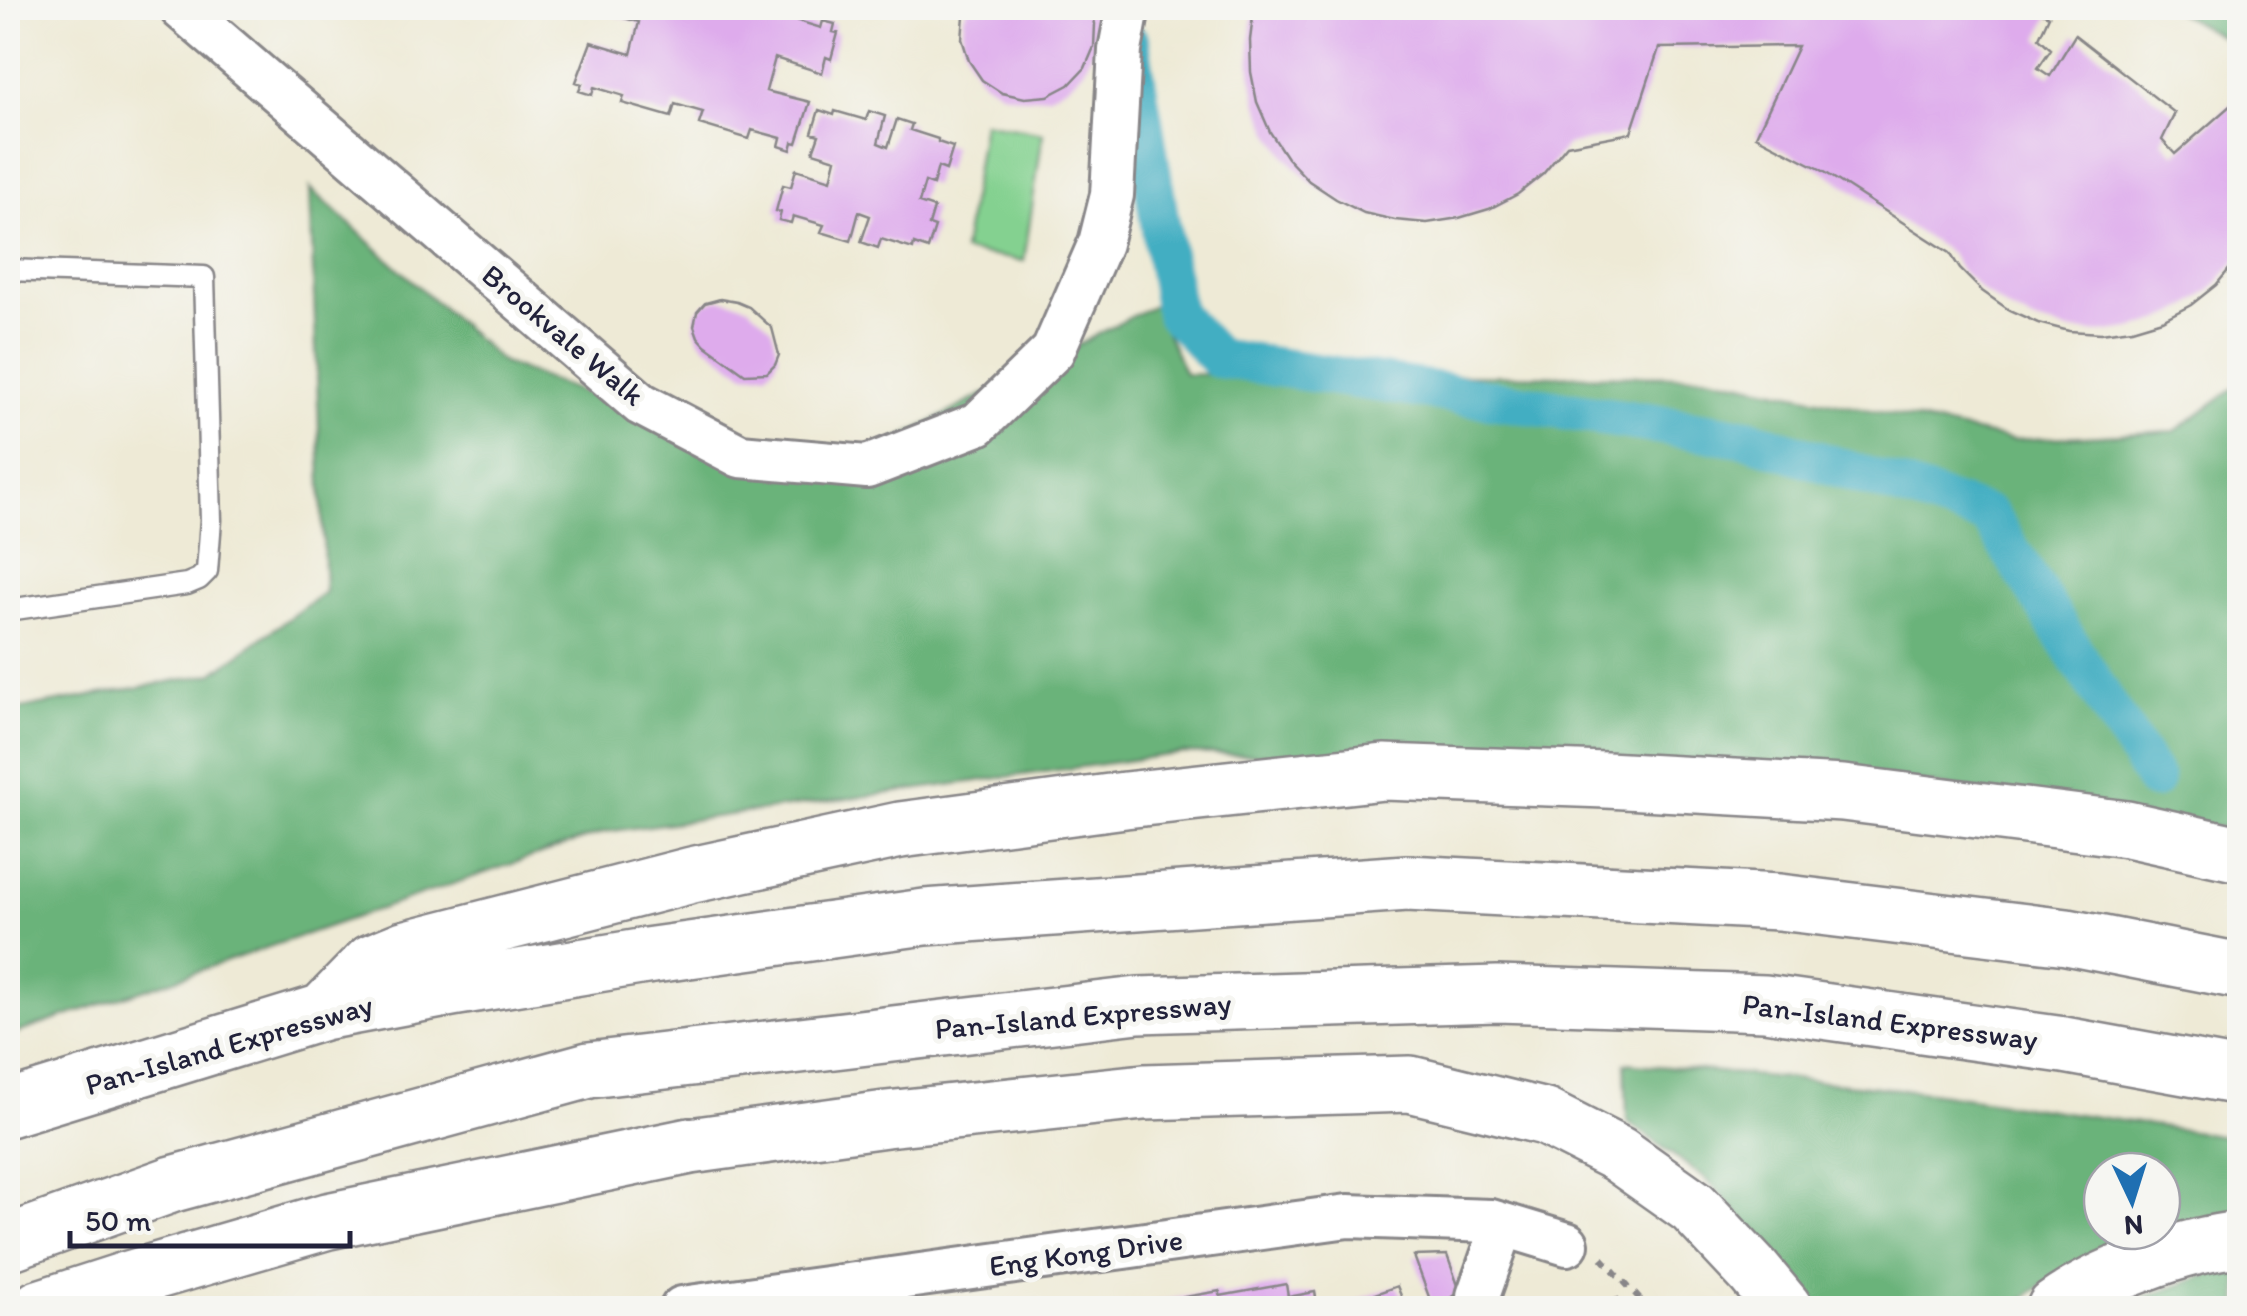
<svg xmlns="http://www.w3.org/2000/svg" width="2247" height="1316" font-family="Itim,sans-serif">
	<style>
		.green { fill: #84d190; stroke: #537a66; stroke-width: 2.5 }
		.forest { fill: #6bb37a; stroke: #466a5a; stroke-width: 2.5 }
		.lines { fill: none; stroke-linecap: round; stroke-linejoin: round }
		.canal { stroke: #43aec2; stroke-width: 40 }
		.building { fill: #deabec }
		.service-casing { stroke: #888688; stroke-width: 25 }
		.minor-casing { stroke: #888688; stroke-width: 48 }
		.primary-casing { stroke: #888688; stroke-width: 60 }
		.motorway-casing { stroke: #888688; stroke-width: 60 }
		.path { stroke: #888688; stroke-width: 6; stroke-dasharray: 8 8; stroke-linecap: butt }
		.service { stroke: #fff; stroke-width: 20 }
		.minor { stroke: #fff; stroke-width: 42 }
		.primary { stroke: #fff; stroke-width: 55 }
		.motorway { stroke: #fff; stroke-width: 55 }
		.labels { text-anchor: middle; stroke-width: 10; stroke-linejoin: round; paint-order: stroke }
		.street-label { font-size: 30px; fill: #22223b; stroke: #f6f6f2 }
	</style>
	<rect width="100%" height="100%" fill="#f6f6f2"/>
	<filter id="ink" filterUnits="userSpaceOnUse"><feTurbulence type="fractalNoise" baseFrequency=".01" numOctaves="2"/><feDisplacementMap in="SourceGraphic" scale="20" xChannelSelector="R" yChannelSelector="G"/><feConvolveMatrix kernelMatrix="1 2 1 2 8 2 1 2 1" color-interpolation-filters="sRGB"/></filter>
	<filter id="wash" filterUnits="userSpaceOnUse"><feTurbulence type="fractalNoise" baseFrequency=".0048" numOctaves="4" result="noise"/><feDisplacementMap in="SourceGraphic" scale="40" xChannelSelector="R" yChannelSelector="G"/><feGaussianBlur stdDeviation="2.25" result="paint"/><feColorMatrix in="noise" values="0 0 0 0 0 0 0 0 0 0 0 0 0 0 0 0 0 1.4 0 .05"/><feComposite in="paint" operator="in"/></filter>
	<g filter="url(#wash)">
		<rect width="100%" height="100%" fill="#eeead6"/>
		<path class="green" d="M 983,122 L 1043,133 L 1024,261 L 963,251 Z"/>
		<path class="forest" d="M 2170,8 L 2239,8 L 2239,47 Z
			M 310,188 L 503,363 L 820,480 L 1154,305 L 1185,374 L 1709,376 L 2013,440 L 2175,431 L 2239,384 L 2239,825 L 2216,828 L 1827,769 L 1183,753 L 605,832 L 8,1036 L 8,711 L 212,674 L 325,592 Z
			M 1625,1063 L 1930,1092 L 2239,1138 L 2239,1212 L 2232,1212 L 2162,1231 L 2162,1171 L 2102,1171 L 2102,1231 L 2161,1231 C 2107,1252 2056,1271 2011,1308 L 1814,1308 L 1775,1255 L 1707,1180 L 1627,1121 Z
			M 2233,1266 L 2239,1266 L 2239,1308 L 2114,1308 Z"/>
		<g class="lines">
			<path class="canal" d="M 1130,43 L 1175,313 L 1217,358 L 1748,438 L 1989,516 L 2154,779"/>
		</g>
		<g id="blocks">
			<path class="building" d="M 615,8 L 777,8 L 800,14 L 798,21 L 821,28 L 823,21 L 835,24 L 833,32 L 838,33 L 831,59 L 826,57 L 822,73 L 775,58 L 766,91 L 810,102 L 797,143 L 793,142 L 791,150 L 779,146 L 781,138 L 752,130 L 749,139 L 699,124 L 703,112 L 675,104 L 671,117 L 622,103 L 624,96 L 594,87 L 592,95 L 579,91 L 582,84 L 576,82 L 591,42 L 631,54 L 639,22 L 613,15 Z
				M 967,8 L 1091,8 L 1095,24 L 1094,47 L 1085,68 L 1069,85 L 1048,96 L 1025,98 L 1002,93 L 982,80 L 969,61 L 962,39 L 964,16 Z
				M 1254,8 L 1919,8 L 1927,11 L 1928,8 L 2031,8 L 2049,16 L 2039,38 L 2051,49 L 2038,68 L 2050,76 L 2075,35 L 2175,113 L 2162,140 L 2175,154 L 2240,97 L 2240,256 L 2216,285 L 2191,305 L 2162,320 L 2132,329 L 2101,333 L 2069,331 L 2038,323 L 2009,310 L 1982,291 L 1960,269 L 1950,253 L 1820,169 L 1756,136 L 1798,46 L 1659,48 L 1631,133 L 1567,145 L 1543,174 L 1518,194 L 1489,209 L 1459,218 L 1427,223 L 1395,220 L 1364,213 L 1336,199 L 1309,181 L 1287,158 L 1270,132 L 1257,102 L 1251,72 L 1250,40 Z
				M 819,110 L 834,115 L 835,111 L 866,120 L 869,111 L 885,116 L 878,143 L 888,147 L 897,119 L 912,124 L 910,130 L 938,139 L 938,142 L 953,147 L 946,170 L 938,167 L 933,185 L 925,182 L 919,203 L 934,208 L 929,225 L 935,227 L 928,249 L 914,244 L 913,249 L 881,239 L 878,248 L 861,242 L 870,216 L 859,212 L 851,241 L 821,232 L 824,225 L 793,216 L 791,223 L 779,220 L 781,212 L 776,211 L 783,185 L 791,187 L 796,169 L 831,180 L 836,159 L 813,152 L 819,135 L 812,133 Z
				M 720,299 L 737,302 L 749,307 L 772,328 L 779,355 L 775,365 L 767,373 L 745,374 L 705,345 L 698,337 L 694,326 L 697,312 L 705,303 Z
				M 1447,1255 L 1460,1291 L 1439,1308 L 1433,1308 L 1414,1256 Z
				M 1286,1284 L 1288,1297 L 1315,1292 L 1318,1308 L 1149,1308 L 1149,1303 L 1220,1291 L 1220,1296 Z
				M 1397,1286 L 1406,1308 L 1421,1302 L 1423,1308 L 1336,1308 Z
				M 1618,1298 L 1622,1308 L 1590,1308 Z"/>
		</g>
	</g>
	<g filter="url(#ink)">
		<use href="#blocks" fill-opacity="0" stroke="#888688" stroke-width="2.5"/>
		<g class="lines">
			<defs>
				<path id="service" d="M 8,270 L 204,277 L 211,520 L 207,571 L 199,579 L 187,584 L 8,610"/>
				<path id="minor" d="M 181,8 L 641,404 L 740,456 L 867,467 L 978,424 L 1053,351 L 1100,243 L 1112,195 L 1120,50 L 1128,8
					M 1478,1296 L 1503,1225
					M 682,1308 L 1348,1216 L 1491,1221 L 1567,1244"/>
				<path id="primary" d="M 2055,1308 C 2100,1275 2184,1245 2240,1239"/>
				<path id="motorway" d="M 323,1012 L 372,962 L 404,949 L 692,875 L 900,830 L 1125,800 L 1384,772 L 1606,780 L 1843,793 L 2127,829 L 2240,854
					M 8,1109 L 323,1012 L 452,988 L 646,956 L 925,917 L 1407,883 L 1779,902 L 2067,937 L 2240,971
					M 8,1243 L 173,1184 L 589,1070 L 1138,1005 L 1497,994 L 1765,1003 L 2064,1045 L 2240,1077
					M 39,1308 L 129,1279 L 328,1221 L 690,1146 L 886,1119 L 1144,1092 L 1410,1084 L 1545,1117 L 1618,1154 L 1693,1207 L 1754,1272 L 1784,1308"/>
			</defs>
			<use href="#service" class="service-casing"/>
			<use href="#minor" class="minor-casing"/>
			<use href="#primary" class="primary-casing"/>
			<use href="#motorway" class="motorway-casing"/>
			<path class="path" d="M 1602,1258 L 1648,1308"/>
			<use href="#service" class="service"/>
			<use href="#minor" class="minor"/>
			<use href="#primary" class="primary"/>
			<use href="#motorway" class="motorway"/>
		</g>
	</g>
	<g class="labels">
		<g class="street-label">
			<text transform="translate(563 335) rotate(40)" y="10">Brookvale Walk</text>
			<text transform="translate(1083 1016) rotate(-5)" y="10">Pan-Island Expressway</text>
			<text transform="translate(1890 1022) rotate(7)" y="10">Pan-Island Expressway</text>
			<text transform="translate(229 1045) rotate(-16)" y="10">Pan-Island Expressway</text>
			<text transform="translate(1086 1253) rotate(-8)" y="10">Eng Kong Drive</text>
		</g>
	</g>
	<rect width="2247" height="1316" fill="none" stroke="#f6f6f2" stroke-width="40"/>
	<g transform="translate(2132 1201) rotate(176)"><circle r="48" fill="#f6f6f2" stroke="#a1a1a9" stroke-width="2.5"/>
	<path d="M0-8L18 38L0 25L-18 38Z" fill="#1f6fb2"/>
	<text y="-15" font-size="28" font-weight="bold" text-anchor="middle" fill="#22223b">N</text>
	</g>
	<path d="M70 1231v15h280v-15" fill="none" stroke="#22223b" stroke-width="5"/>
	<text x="85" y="1231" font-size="30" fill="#22223b" stroke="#f6f6f2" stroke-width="8" paint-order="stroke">50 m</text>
</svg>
